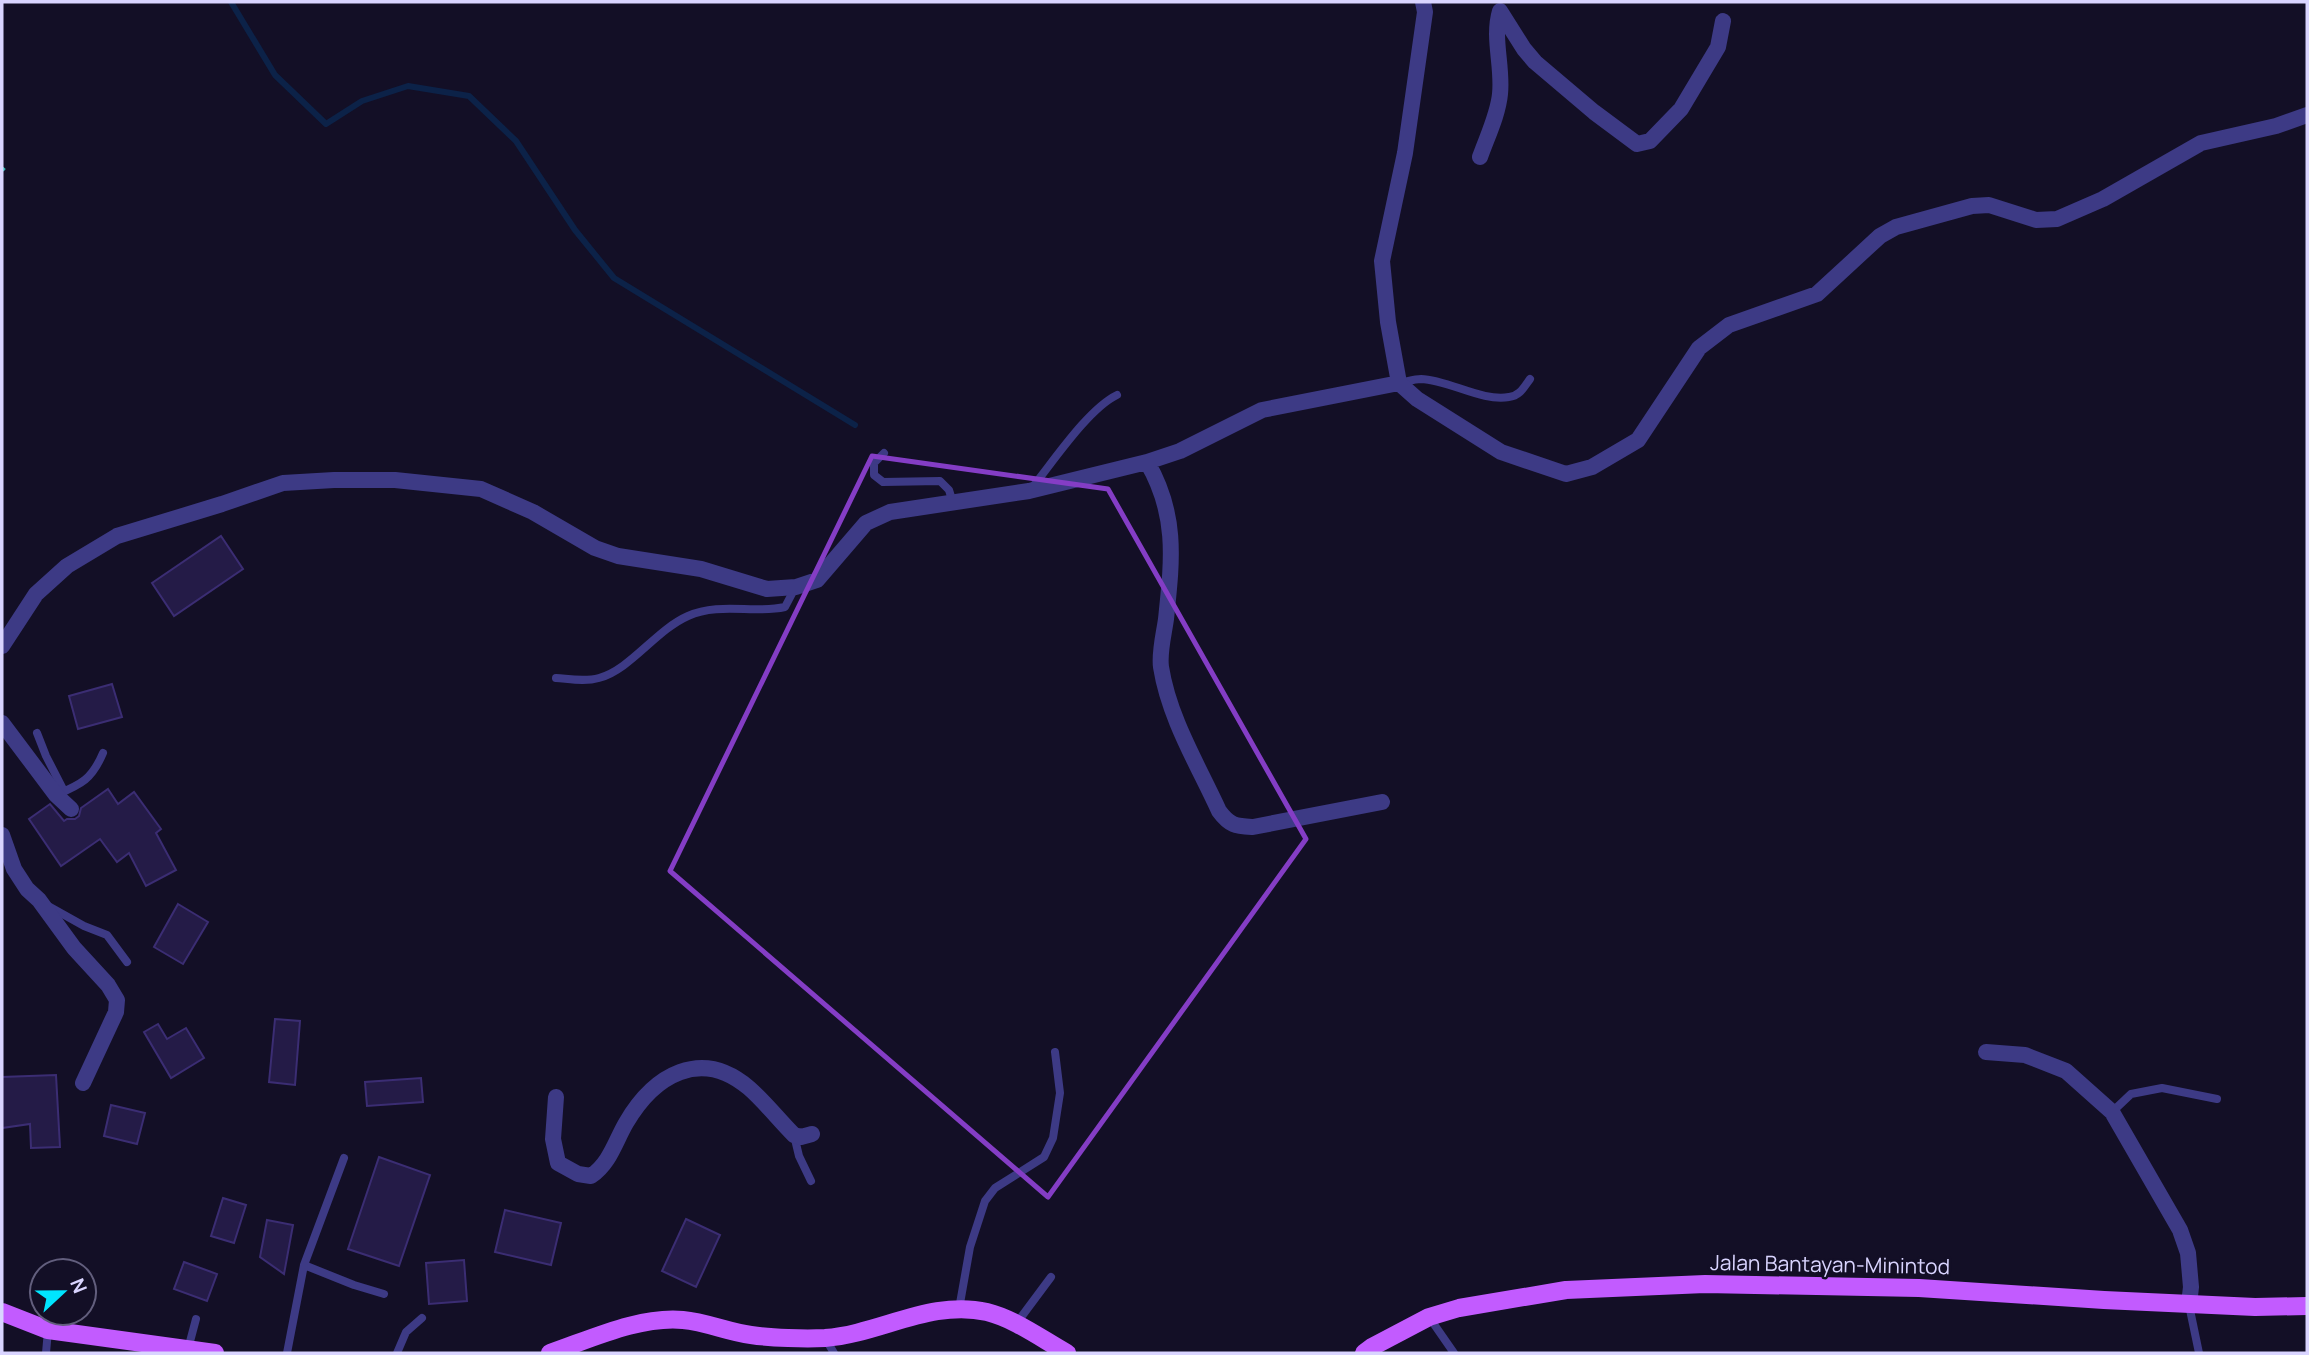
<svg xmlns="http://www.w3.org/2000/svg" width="2309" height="1355" font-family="Manrope,sans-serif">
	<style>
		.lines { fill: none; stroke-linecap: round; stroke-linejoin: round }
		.stream { stroke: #0c2248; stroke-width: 6 }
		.building { fill: #241b47; stroke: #3b2d73; stroke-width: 2 }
		.path { stroke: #2fb8b0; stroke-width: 3.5; stroke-dasharray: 3.5 5; stroke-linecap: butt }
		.service { stroke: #3d3a85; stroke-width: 8 }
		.minor { stroke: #3d3a85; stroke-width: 16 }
		.primary { stroke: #c25bff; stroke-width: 18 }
		.marked { fill: none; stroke: #843dc5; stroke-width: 5; stroke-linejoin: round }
		.labels { text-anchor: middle; stroke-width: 5; stroke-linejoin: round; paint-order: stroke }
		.street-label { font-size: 21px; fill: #d9d4ff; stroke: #130f26 }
	</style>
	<rect width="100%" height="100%" fill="#130f26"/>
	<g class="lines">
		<path class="stream" d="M 231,2 L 275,75 L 326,124 L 362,101 L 408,86 L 469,96 L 516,141 L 575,230 L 614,278 L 855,425"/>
	</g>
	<path class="building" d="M 221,536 L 243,569 L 174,616 L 152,583 Z
		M 112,684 L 122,717 L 78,729 L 69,696 Z
		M 108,789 L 118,804 L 134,792 L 161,829 L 156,833 L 176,870 L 146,886 L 129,853 L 117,862 L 100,839 L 61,866 L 29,819 L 50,804 L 64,821 L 67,819 L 75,819 L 79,816 L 81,808 Z
		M 178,904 L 208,922 L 183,964 L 154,947 Z
		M 275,1019 L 300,1021 L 295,1085 L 269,1082 Z
		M 158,1024 L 167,1039 L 186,1028 L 204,1058 L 171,1078 L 144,1032 Z
		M 56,1075 L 60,1147 L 31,1148 L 30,1124 L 2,1128 L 2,1077 Z
		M 421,1078 L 423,1102 L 367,1106 L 365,1082 Z
		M 111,1105 L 145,1113 L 137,1144 L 104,1136 Z
		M 379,1157 L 430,1175 L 399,1266 L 348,1249 Z
		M 223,1198 L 246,1205 L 234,1243 L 211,1236 Z
		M 505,1210 L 561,1223 L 551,1265 L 495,1252 Z
		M 686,1219 L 720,1235 L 696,1287 L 662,1271 Z
		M 267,1220 L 293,1225 L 284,1274 L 260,1257 Z
		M 464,1260 L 467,1301 L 429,1304 L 426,1263 Z
		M 184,1262 L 217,1274 L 207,1301 L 174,1289 Z"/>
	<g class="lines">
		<path class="path" d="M 2,168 L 8,173"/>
		<path class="service" d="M 1399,383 C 1406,382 1414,379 1421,379 C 1449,380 1482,402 1509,397 C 1520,396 1524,387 1530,379
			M 884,453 L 874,463 L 874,475 L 883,482 L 940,481 L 949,490 L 953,503
			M 1031,489 C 1053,462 1088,409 1117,395
			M 556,678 C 570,679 585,682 599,678 C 630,670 656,630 688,616 C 720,602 753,614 785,607 L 795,588
			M 37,733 L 46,756 L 64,791
			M 56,795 C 82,784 92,779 103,753
			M 50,907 L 84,926 L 107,935 L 127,962
			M 2112,1112 L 2131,1094 L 2162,1088 L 2217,1099
			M 794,1135 L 799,1156 L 811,1181
			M 304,1265 L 354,1285 L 384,1294
			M 2189,1305 L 2199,1353
			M 959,1309 L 970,1247 L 985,1201 L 995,1188 L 1044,1157 L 1053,1138 L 1060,1093 L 1055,1052
			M 1429,1317 L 1454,1353
			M 1016,1324 L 1051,1277
			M 825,1338 L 834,1353
			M 188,1349 L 196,1319
			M 46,1353 L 48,1330
			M 287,1353 L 304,1265 L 344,1158
			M 397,1353 L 406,1332 L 422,1318"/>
		<path class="minor" d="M 1480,157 C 1487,137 1498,115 1500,94 C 1503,66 1492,38 1500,11 L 1524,49 L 1535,62 L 1594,112 L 1637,144 L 1650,141 L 1681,109 L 1718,47 L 1723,21
			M 1399,383 L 1388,322 L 1382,261 L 1405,153 L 1425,12 L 1423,2
			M 1147,462 C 1178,515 1172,561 1166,619 C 1164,634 1159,652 1161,667 C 1169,718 1198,765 1219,811 C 1230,826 1236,826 1253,827 L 1382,802
			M 2,646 L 36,594 L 67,566 L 117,536 L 222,504 L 283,483 L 334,480 L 395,480 L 481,489 L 533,512 L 595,548 L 618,556 L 701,569 L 767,589 L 796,587 L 817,580 L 866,523 L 890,512 L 1029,491 L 1147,462 L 1180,451 L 1262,410 L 1399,383 L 1417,399 L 1501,452 L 1566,474 L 1592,467 L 1638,440 L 1699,348 L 1729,325 L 1817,294 L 1880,236 L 1896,227 L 1972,206 L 1989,205 L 2036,220 L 2057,219 L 2103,199 L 2201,143 L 2276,126 L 2307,115
			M 2,723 L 56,795 L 71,809
			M 2,835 L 14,869 L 27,889 L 39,900 L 74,948 L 108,985 L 117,1000 L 116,1012 L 83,1083
			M 1986,1052 L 2025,1055 L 2066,1071 L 2112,1112 L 2180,1230 L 2188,1253 L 2191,1287 L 2189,1304
			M 556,1097 L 553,1139 L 558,1163 L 578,1174 L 591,1176 C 610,1163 615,1142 626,1123 C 654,1075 701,1047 749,1088 C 765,1102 779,1120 794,1135 L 801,1137 L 812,1134"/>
		<path class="primary" d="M 2,1312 L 48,1330 L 215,1353
			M 550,1353 C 591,1339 639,1316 683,1320 C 706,1322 728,1332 751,1335 C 771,1338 805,1339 825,1338 C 880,1334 931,1299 987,1312 C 1015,1319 1042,1339 1067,1353
			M 1364,1353 L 1372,1347 L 1429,1317 L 1459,1308 L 1566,1290 L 1705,1284 L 1919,1288 L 2104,1300 L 2255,1307 L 2307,1306"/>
	</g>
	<path class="marked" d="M 872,456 L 1108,489 L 1306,839 L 1048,1197 L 670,871 Z"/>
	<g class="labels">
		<g class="street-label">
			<text transform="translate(1830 1265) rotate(1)" y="7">Jalan Bantayan-Minintod</text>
		</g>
	</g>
	<rect width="2309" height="1355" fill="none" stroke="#d9d4ff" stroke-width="7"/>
	<g transform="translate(63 1292) rotate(68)"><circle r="33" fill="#130f26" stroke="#625e7d" stroke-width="2"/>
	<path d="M0-5L12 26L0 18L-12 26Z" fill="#00e5ff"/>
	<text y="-10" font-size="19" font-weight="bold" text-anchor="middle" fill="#d9d4ff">N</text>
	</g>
</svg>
